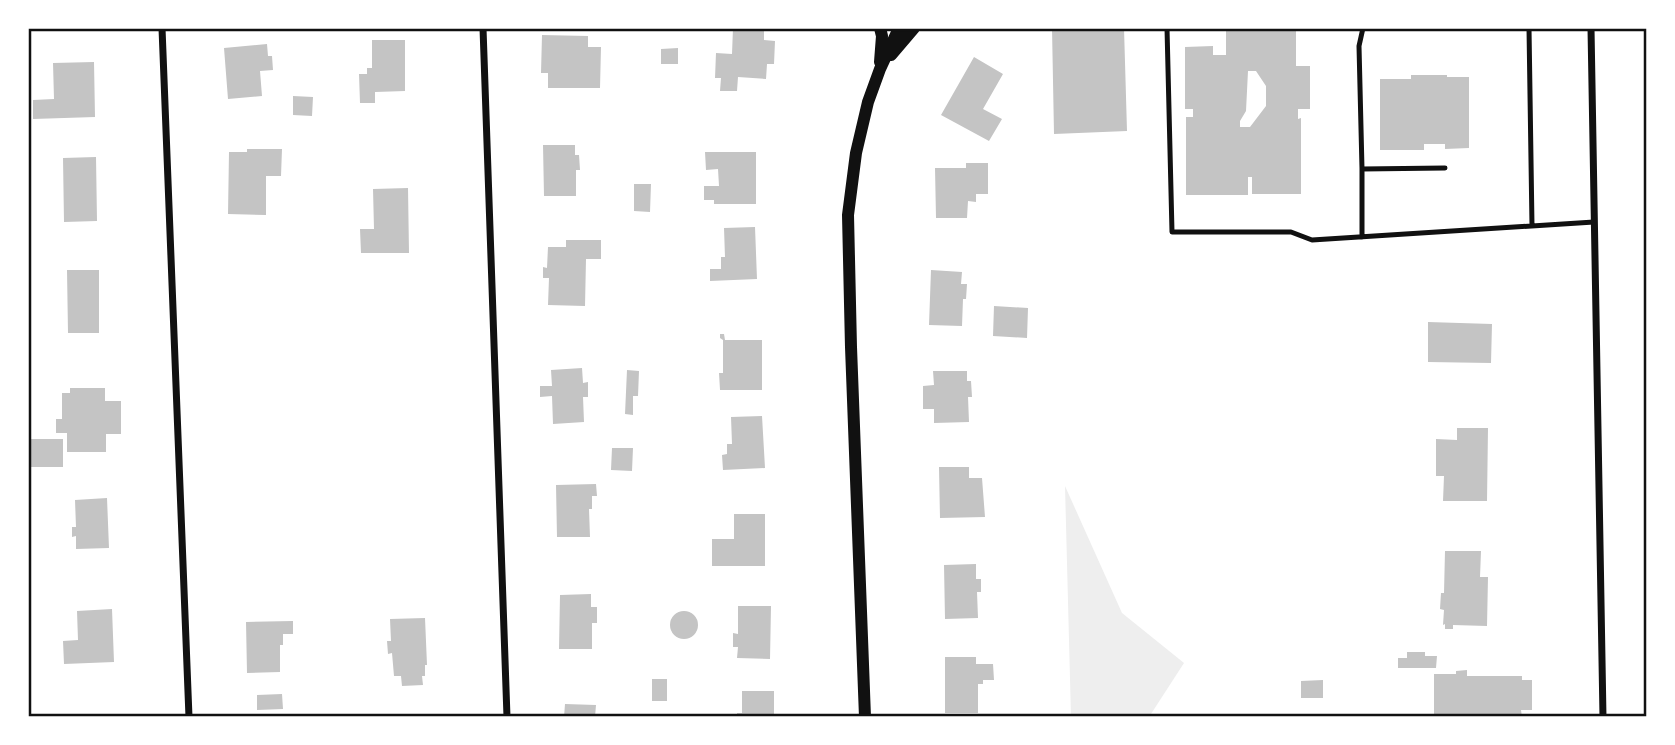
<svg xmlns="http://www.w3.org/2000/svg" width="1675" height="745" font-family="'Fira Sans',sans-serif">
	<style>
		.green { fill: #eee }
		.building { fill: #c4c4c4; fill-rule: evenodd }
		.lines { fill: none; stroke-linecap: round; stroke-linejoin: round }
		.service { stroke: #111; stroke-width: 5 }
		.minor { stroke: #111; stroke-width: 7 }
		.tertiary { stroke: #111; stroke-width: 12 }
		.neatline { fill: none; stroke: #111; stroke-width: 2.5 }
	</style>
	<rect width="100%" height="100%" fill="#fff"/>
	<path class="green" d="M 1065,486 L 1122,613 L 1184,663 L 1149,717 L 1071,717 Z"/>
	<path class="building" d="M 733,28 L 764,29 L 764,40 L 775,41 L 774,64 L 767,64 L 766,79 L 738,77 L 737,91 L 720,91 L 721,78 L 715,78 L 716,53 L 732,54 Z
		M 1052,28 L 1124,28 L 1127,131 L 1054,134 Z
		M 1226,31 L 1296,31 L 1296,66 L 1310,66 L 1310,109 L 1298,109 L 1298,119 L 1301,118 L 1301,194 L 1252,194 L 1252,177 L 1248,177 L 1248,195 L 1186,195 L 1186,117 L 1193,117 L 1193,109 L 1185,109 L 1185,47 L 1213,46 L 1213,55 L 1226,55 ZM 1248,71 L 1256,71 L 1266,86 L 1266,106 L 1250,127 L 1240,127 L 1240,121 L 1246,111 Z
		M 542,35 L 588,36 L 588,47 L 601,47 L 600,88 L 548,88 L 548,73 L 541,73 Z
		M 372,40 L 405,40 L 405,91 L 375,92 L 375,103 L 360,103 L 359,74 L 367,74 L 367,68 L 372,68 Z
		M 267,44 L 268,56 L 272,56 L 273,70 L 260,71 L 262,96 L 228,99 L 224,48 Z
		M 678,48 L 678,64 L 661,64 L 661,49 Z
		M 974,57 L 1003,74 L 983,109 L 1002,119 L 989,141 L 941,115 Z
		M 94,62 L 95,117 L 33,119 L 33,100 L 54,99 L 53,63 Z
		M 1411,75 L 1447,75 L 1447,77 L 1469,77 L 1469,148 L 1445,149 L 1445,144 L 1424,144 L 1424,150 L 1380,150 L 1380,79 L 1411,79 Z
		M 293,96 L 313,97 L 312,116 L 293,115 Z
		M 543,145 L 575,145 L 575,155 L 579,155 L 580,170 L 576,170 L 576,196 L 544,196 Z
		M 247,149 L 282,149 L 281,176 L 266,176 L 266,215 L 228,214 L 229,152 L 247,152 Z
		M 705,152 L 756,152 L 756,204 L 714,204 L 714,200 L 704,200 L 704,186 L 719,186 L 718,169 L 706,170 Z
		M 96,157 L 97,221 L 64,222 L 63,158 Z
		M 966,163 L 988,163 L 988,194 L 976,194 L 976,202 L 968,201 L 967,218 L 936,218 L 935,168 L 966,168 Z
		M 634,184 L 651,184 L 650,212 L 634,211 Z
		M 408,188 L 409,253 L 361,253 L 360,229 L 374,229 L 373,189 Z
		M 755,227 L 757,279 L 710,281 L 710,269 L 721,269 L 721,257 L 725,257 L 724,228 Z
		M 566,240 L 601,240 L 601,259 L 586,259 L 585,306 L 548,305 L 549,278 L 543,278 L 543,267 L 547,268 L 548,247 L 566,247 Z
		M 67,270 L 99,270 L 99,333 L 68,333 Z
		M 931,270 L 962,272 L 961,284 L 967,284 L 966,299 L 963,299 L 962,326 L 929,325 Z
		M 994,306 L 1028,308 L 1027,338 L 993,336 Z
		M 1428,322 L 1492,324 L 1491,363 L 1428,362 Z
		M 720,334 L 724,334 L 725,340 L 762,340 L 762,390 L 720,390 L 719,373 L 723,373 L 723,340 L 720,338 Z
		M 582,368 L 583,383 L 588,382 L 588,397 L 583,397 L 584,422 L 553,424 L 552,396 L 540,397 L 540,386 L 552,386 L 551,370 Z
		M 627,370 L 639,371 L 638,396 L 633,396 L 633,415 L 625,414 Z
		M 933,371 L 967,371 L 967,381 L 971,381 L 972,397 L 968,397 L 969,422 L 934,423 L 934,409 L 923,409 L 923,386 L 934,385 Z
		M 70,388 L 105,388 L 105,401 L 121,401 L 121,434 L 106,434 L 106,452 L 67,452 L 67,433 L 56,433 L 56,419 L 62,419 L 62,393 L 70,393 Z
		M 762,416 L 765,468 L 723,470 L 722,455 L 727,454 L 727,444 L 732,444 L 731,417 Z
		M 1457,428 L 1488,428 L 1487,501 L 1443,501 L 1444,476 L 1436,476 L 1436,439 L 1457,440 Z
		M 31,439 L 63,439 L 63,467 L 31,467 Z
		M 612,448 L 633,448 L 632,471 L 611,470 Z
		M 939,467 L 969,467 L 969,478 L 982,478 L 985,517 L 940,518 Z
		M 596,484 L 597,496 L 592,496 L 592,509 L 589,509 L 590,537 L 557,537 L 556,485 Z
		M 107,498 L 109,548 L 76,549 L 76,536 L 72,537 L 72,527 L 76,527 L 75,500 Z
		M 734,514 L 765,514 L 765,566 L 712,566 L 712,539 L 734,539 Z
		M 1445,551 L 1481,551 L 1480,577 L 1488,577 L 1487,626 L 1453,625 L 1453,629 L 1445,629 L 1445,624 L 1443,625 L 1444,610 L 1440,609 L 1441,593 L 1444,593 Z
		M 976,564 L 976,579 L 981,579 L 981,592 L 977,592 L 978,618 L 945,619 L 944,565 Z
		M 591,594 L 591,607 L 597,607 L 597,623 L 592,623 L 592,649 L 559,649 L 560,595 Z
		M 738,606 L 771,606 L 770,659 L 737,658 L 738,647 L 733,647 L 733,633 L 738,634 Z
		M 112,609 L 114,662 L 64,664 L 63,641 L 78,640 L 77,611 Z
		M670 625a14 14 0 1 1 28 0a14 14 0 1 1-28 0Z
		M 425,618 L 427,665 L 425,665 L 425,676 L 422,676 L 423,685 L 402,686 L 401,676 L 394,676 L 392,653 L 388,654 L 387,641 L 391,641 L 390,619 Z
		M 293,621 L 293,634 L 283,634 L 283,645 L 280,645 L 280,672 L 247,673 L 246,622 Z
		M 1407,652 L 1425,652 L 1425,656 L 1437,656 L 1436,668 L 1398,668 L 1398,658 L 1407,658 Z
		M 945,657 L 976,657 L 976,664 L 993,664 L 994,680 L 983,680 L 983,684 L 978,684 L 978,713 L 945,713 Z
		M 1467,670 L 1467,676 L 1522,676 L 1522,680 L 1532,680 L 1532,710 L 1521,710 L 1522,717 L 1434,717 L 1434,674 L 1456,674 L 1456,671 Z
		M 652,679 L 667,679 L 667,701 L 652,701 Z
		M 1323,680 L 1323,698 L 1301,698 L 1301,681 Z
		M 742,691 L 774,691 L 774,717 L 737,717 L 737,713 L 742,713 Z
		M 282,694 L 283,709 L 257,710 L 257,695 Z
		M 565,704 L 596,705 L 595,717 L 564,717 Z
		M 251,714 L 298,715 L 298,717 L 251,717 Z"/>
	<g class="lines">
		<path class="service" d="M 1167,28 L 1172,232 L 1291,232 L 1312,240 L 1594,222
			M 1363,28 L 1359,46 L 1362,169 L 1445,168
			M 1529,28 L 1532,226
			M 1362,169 L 1362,237"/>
		<path class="minor" d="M 162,28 L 189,717
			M 483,28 L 507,717
			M 1591,28 L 1603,717"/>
		<path class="tertiary" d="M 880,28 L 882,36 L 880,62
			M 891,55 L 914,28
			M 865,717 L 851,347 L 848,215 L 856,153 L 868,102 L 880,69 L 899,28"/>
	</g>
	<rect width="1675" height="745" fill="none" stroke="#ffffff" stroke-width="60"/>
	<rect x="30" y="30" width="1615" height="685" class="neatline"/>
</svg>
